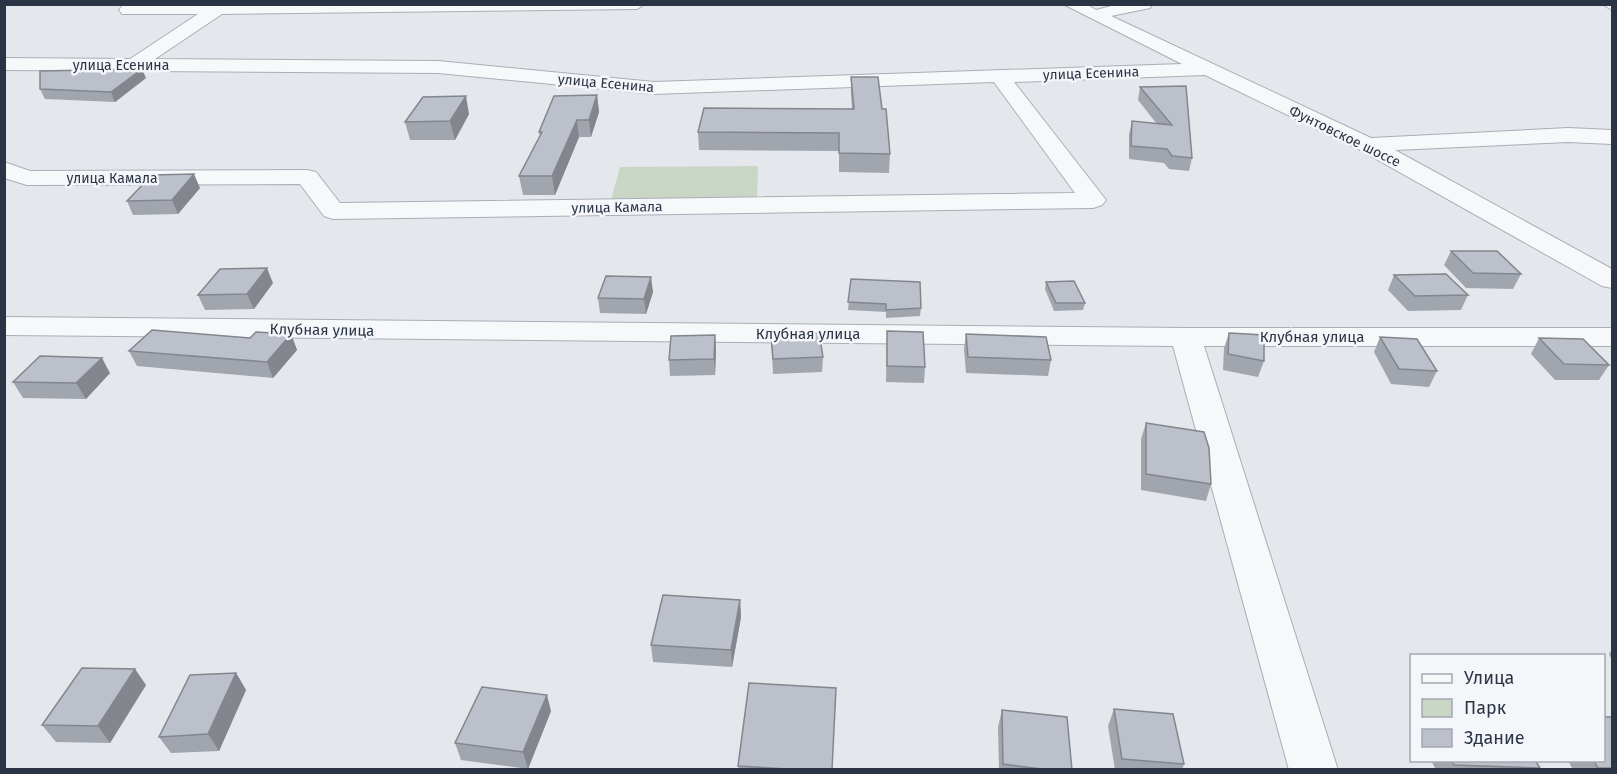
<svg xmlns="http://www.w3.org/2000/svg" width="1617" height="774" font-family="'Fira Sans',sans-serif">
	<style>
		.green { fill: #c9d6c5 }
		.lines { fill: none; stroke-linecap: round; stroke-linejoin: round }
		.minor-casing { stroke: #a9aeb7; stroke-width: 2 }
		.minor { fill: #f7f8fa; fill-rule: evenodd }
		.wall { fill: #a1a5ae }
		.shaded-wall { fill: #83868d }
		.building { fill: #bbc0ca; stroke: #83868d; stroke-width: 1.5 }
		.labels { text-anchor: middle; stroke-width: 5; stroke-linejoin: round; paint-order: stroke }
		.far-street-label { font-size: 14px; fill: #2b3445; stroke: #f4f6f9 }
		.street-label { font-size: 15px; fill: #2b3445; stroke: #f4f6f9 }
	</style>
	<rect width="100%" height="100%" fill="#e4e7ec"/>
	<path class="green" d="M 758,166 L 757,198 L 611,200 L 620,167 Z"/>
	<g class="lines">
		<defs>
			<path id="minor" d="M 645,4 L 637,9 L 222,14 L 155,59 L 438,61 L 654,82 L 1182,64 L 1063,4 L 1086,4 L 1096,10 L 1119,4 L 1152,4 L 1150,8 L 1111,16 L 1371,138 L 1568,128 L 1612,130 L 1612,144 L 1568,142 L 1395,150 L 1612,269 L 1612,288 L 1602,286 L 1360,150 L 1205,75 L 1014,82 L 1106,200 L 1102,205 L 1093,208 L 333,219 L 324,216 L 300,184 L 27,185 L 4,178 L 4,162 L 30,171 L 307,170 L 316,172 L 340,203 L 1075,193 L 994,82 L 654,94 L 438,73 L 4,70 L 4,58 L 130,59 L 198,14 L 122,14 L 119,10 L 122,6 L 128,5 Z
				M 1602,4 L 1612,4 L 1612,10 Z
				M 4,317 L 1186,328 L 1612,328 L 1612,346 L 1204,346 L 1338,770 L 1289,770 L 1173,346 L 4,335 Z"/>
		</defs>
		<use href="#minor" class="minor-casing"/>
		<use href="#minor" class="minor"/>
	</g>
	<path class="wall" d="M 851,77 L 882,109 L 890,154 L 889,173 L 839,172 L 839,151 L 699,150 L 698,132 L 852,109 L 851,94 Z
		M 146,78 L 115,102 L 45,99 L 40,89 Z
		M 1186,86 L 1192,158 L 1189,171 L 1169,169 L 1164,163 L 1129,159 L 1129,134 L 1132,121 L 1157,124 L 1138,100 L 1140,87 Z
		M 597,95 L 599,112 L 591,137 L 579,137 L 555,195 L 523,195 L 519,176 L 540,136 L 539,132 Z
		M 469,114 L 455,140 L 410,140 L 405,122 Z
		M 200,188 L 178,214 L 133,215 L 127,201 Z
		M 1451,251 L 1521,274 L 1513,289 L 1466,288 L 1444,265 Z
		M 1394,275 L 1468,295 L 1461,310 L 1408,311 L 1388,290 Z
		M 851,279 L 921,308 L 920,316 L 886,318 L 886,312 L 848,310 Z
		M 1046,282 L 1085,303 L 1083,310 L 1054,311 L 1045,289 Z
		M 273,283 L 254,309 L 205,310 L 198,295 Z
		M 653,292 L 646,314 L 600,313 L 598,298 Z
		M 887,331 L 925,367 L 924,383 L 886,382 Z
		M 1229,333 L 1264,361 L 1258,377 L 1223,370 L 1224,348 Z
		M 291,334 L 297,350 L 273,378 L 137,366 L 129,351 Z
		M 966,334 L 1051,360 L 1048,376 L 966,373 L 964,349 Z
		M 715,335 L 716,350 L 715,375 L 670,376 L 669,360 Z
		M 771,335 L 823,357 L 822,372 L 773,374 Z
		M 1380,337 L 1437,371 L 1429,387 L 1391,384 L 1374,352 Z
		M 1539,338 L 1609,365 L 1599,380 L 1555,380 L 1531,354 Z
		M 110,373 L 86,399 L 23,398 L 13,382 Z
		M 1146,423 L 1211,484 L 1206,501 L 1141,490 L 1141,439 Z
		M 740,600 L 741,617 L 732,667 L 653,662 L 651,645 Z
		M 1612,649 L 1612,660 L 1609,654 Z
		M 236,673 L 246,690 L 219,751 L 171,753 L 159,737 Z
		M 146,685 L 110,743 L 56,742 L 42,725 Z
		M 1114,709 L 1184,764 L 1182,770 L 1115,770 L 1108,726 Z
		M 1002,710 L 1072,770 L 999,770 L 998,727 Z
		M 551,711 L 528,769 L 461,760 L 455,743 Z
		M 1612,717 L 1612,770 L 1573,770 L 1568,760 L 1604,760 Z
		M 1431,760 L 1535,760 L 1540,768 L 1538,770 L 1436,770 Z
		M 738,766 L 832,770 L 739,770 Z"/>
	<path class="shaded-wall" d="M 142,69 L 146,78 L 115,102 L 111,92 Z
		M 597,95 L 599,112 L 591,137 L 589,120 Z
		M 466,96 L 469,114 L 455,140 L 450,121 Z
		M 577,120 L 579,137 L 555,195 L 552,176 Z
		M 194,174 L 200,188 L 178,214 L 172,200 Z
		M 267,268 L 273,283 L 254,309 L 247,294 Z
		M 651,277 L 653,292 L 646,314 L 644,299 Z
		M 291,334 L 297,350 L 273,378 L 267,362 Z
		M 715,335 L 716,350 L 715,375 L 714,359 Z
		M 102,358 L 110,373 L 86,399 L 76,383 Z
		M 740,600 L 741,617 L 732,667 L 731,650 Z
		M 135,669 L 146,685 L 110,743 L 98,726 Z
		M 236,673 L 246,690 L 219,751 L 208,734 Z
		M 547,695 L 551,711 L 528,769 L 523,752 Z"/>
	<path class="building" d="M 142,69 L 111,92 L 40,89 L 40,71 Z
		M 851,77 L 878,77 L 882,109 L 886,109 L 890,154 L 839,153 L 839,133 L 698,132 L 704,108 L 854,109 Z
		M 1186,86 L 1192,158 L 1172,156 L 1167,149 L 1131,146 L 1132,121 L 1172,125 L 1140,87 Z
		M 597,95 L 589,120 L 577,120 L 552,176 L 519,176 L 542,132 L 539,132 L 554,96 Z
		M 466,96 L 450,121 L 405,122 L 423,97 Z
		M 194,174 L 172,200 L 127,201 L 152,175 Z
		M 1451,251 L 1497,251 L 1521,274 L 1473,273 Z
		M 267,268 L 247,294 L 198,295 L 220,269 Z
		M 1446,274 L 1468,295 L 1415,296 L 1394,275 Z
		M 606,276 L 651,277 L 644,299 L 598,298 Z
		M 851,279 L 920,282 L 921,308 L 886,310 L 886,304 L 848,302 Z
		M 1074,281 L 1085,303 L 1056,303 L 1046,282 Z
		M 152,330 L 250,338 L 256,332 L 291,334 L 267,362 L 129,351 Z
		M 887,331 L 923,332 L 925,367 L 887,366 Z
		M 819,333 L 823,357 L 773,359 L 771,335 Z
		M 1229,333 L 1264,335 L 1264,361 L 1228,354 Z
		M 966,334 L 1046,337 L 1051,360 L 968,357 Z
		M 715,335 L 714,359 L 669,360 L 671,336 Z
		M 1380,337 L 1417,339 L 1437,371 L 1399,369 Z
		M 1539,338 L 1583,339 L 1609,365 L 1564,364 Z
		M 40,356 L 102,358 L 76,383 L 13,382 Z
		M 1146,423 L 1204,432 L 1209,448 L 1211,484 L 1146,474 Z
		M 663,595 L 740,600 L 731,650 L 651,645 Z
		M 82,668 L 135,669 L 98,726 L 42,725 Z
		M 236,673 L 208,734 L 159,737 L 190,675 Z
		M 749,683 L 836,688 L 832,770 L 805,770 L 738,766 Z
		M 482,687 L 547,695 L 523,752 L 455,743 Z
		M 1114,709 L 1173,714 L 1184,764 L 1122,759 Z
		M 1002,710 L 1067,717 L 1072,770 L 1049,770 L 1003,764 Z
		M 1604,717 L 1612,717 L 1612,768 L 1598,768 L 1593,760 L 1604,760 Z
		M 1452,760 L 1535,760 L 1540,768 L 1454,765 Z"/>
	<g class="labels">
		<g class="far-street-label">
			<text x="121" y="70">улица Есенина</text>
			<text transform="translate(1091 73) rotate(-2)" y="5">улица Есенина</text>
			<text transform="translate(606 83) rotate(5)" y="5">улица Есенина</text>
			<text transform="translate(1345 136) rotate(26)" y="5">Фунтовское шоссе</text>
			<text x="112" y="183">улица Камала</text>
			<text transform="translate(617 207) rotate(-1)" y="5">улица Камала</text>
		</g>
		<g class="street-label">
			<text transform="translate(322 330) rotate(1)" y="5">Клубная улица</text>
			<text x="808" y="339">Клубная улица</text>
			<text x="1312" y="342">Клубная улица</text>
		</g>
	</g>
	<rect width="1617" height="774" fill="none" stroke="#2b3445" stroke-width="12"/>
	<rect x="1410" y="654" width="195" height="108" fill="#f4f6f9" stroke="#a4a8b1" stroke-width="1.5"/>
	<rect x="1422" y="674" width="30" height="9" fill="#f7f8fa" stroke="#a4a8b1" stroke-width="1.5"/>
	<text x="1464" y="684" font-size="18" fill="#2b3445">Улица</text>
	<rect x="1422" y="699" width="30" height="18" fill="#c9d6c5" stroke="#a4a8b1" stroke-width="1.5"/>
	<text x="1464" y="714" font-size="18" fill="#2b3445">Парк</text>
	<rect x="1422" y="729" width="30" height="18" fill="#bbc0ca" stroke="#a4a8b1" stroke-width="1.5"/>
	<text x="1464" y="744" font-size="18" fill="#2b3445">Здание</text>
</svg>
